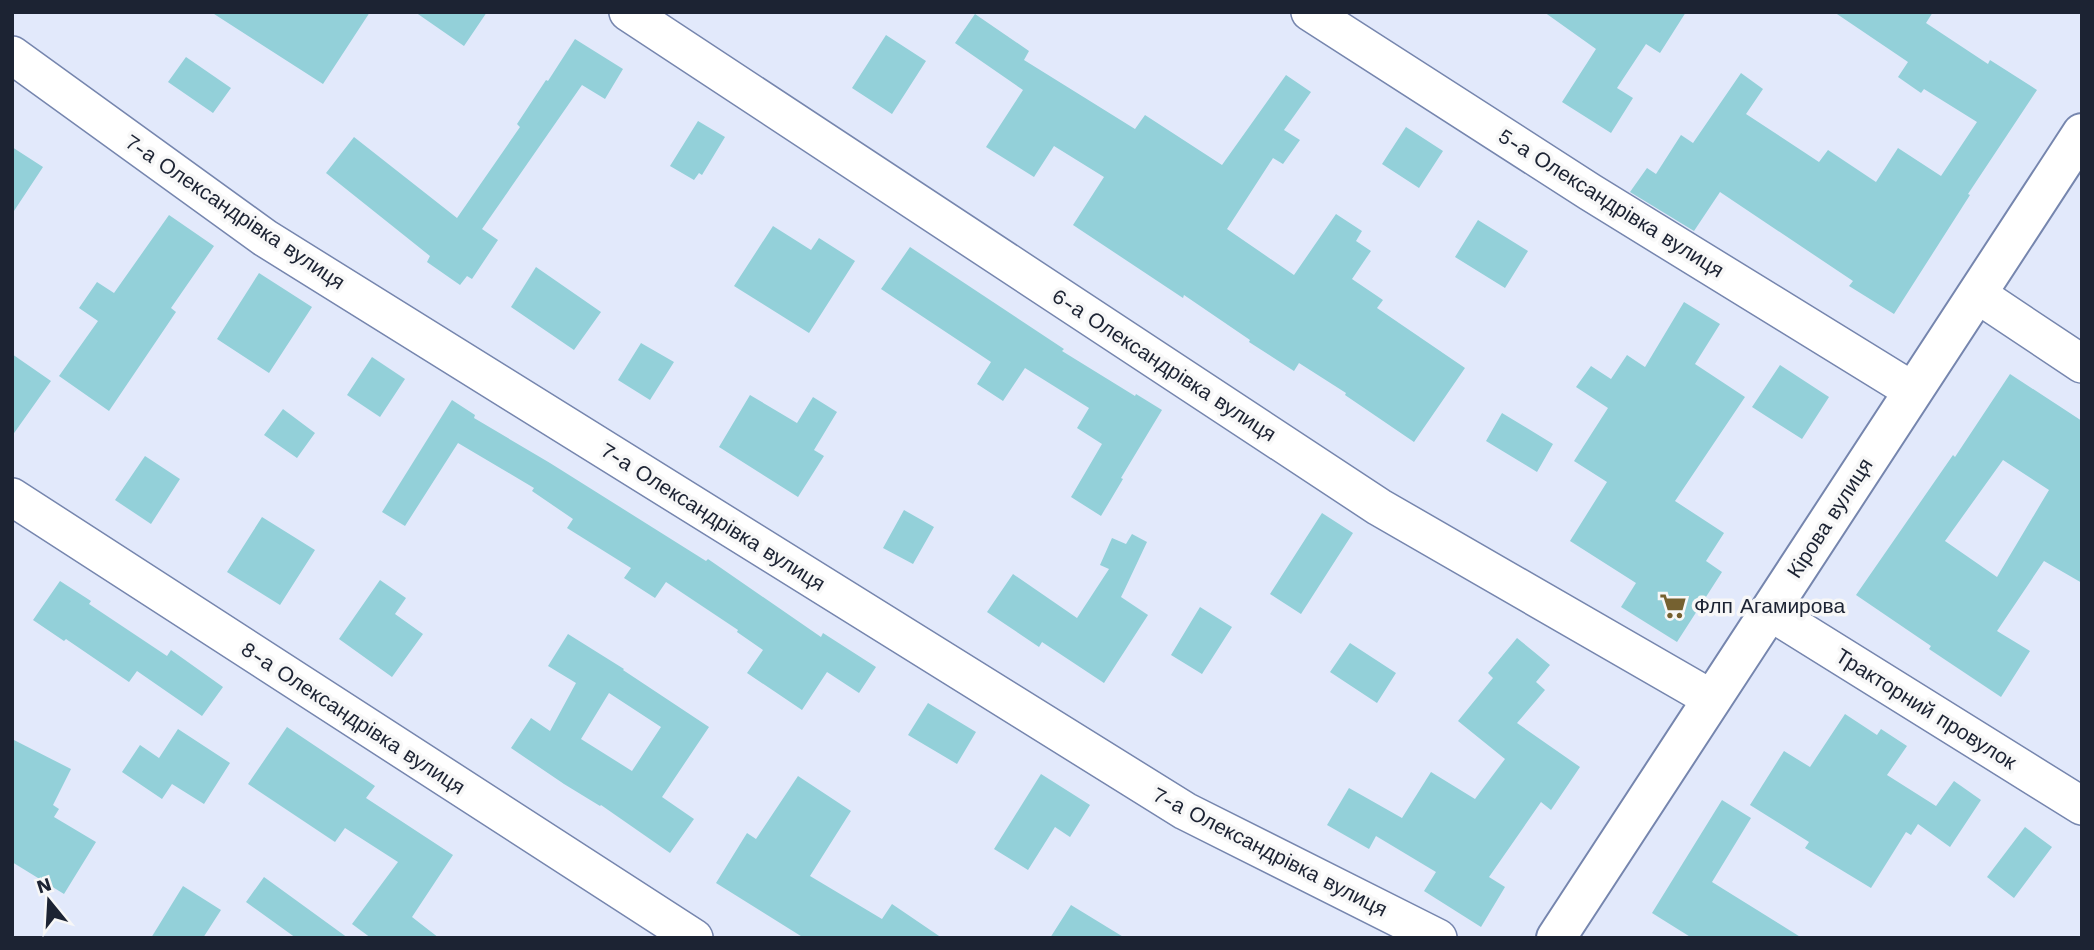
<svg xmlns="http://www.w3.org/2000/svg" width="2094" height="950" font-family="'Work Sans',sans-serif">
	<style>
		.building { fill: #93d0d9; fill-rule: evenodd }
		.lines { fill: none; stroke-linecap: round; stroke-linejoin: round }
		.street-casing { stroke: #7686ae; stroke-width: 40 }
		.secondary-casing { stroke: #7686ae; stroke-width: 42 }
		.street { stroke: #fff; stroke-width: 37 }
		.secondary { stroke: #fff; stroke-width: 38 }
		.labels { text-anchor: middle; stroke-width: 7; stroke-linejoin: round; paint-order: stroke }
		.street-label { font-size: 21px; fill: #1c2333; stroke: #f7f7f7 }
		.poi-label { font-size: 21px; fill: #1c2333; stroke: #f7f7f7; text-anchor: start }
	</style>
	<rect width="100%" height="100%" fill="#e2e9fb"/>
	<path class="building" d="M 211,12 L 370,12 L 323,84 Z
		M 415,12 L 487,12 L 464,46 Z
		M 1544,12 L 1686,12 L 1660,53 L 1646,44 L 1617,88 L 1633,98 L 1611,133 L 1562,102 L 1596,49 Z
		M 1834,12 L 1933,12 L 1926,23 L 1988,64 L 1990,60 L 2037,90 L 1968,194 L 1970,195 L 1894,314 L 1849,286 L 1853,281 L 1720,192 L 1694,231 L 1630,192 L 1647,168 L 1656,174 L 1681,135 L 1693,143 L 1741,73 L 1763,89 L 1746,114 L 1819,162 L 1828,150 L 1876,182 L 1898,148 L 1941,176 L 1977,122 L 1924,89 L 1921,93 L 1898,77 L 1908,62 Z
		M 975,14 L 1029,51 L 1024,60 L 1135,129 L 1145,115 L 1222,165 L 1286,75 L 1311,92 L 1284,130 L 1300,140 L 1283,164 L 1273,158 L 1227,229 L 1294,275 L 1336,214 L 1362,231 L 1356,241 L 1371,251 L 1352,279 L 1383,300 L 1377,308 L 1465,368 L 1414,442 L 1345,395 L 1346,393 L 1299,363 L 1294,371 L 1249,342 L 1250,340 L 1184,295 L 1183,298 L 1073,225 L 1104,177 L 1054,146 L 1034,177 L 986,147 L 1023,90 L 955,43 Z
		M 886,35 L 926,61 L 892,114 L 852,88 Z
		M 575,39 L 623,69 L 605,99 L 582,85 L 482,229 L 498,240 L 472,279 L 467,276 L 460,285 L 427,262 L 430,256 L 326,173 L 354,137 L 457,218 L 520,127 L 517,124 L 546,80 L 548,81 Z
		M 186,57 L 231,88 L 213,113 L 168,82 Z
		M 698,121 L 725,137 L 702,175 L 699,173 L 694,180 L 670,166 Z
		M 1406,127 L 1443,151 L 1419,188 L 1382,164 Z
		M 12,147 L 43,167 L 12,214 Z
		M 169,215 L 214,246 L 171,308 L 176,312 L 109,411 L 59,376 L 98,321 L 79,308 L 97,282 L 114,293 Z
		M 1478,220 L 1528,251 L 1505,288 L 1455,257 Z
		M 773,226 L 811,250 L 819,238 L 855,261 L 809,333 L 734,286 Z
		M 910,247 L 1064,349 L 1062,351 L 1135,396 L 1136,394 L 1162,410 L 1121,478 L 1123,479 L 1101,516 L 1071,497 L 1102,444 L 1077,428 L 1089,408 L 1025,368 L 1003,401 L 977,384 L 991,362 L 881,289 Z
		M 536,267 L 601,312 L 574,350 L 511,307 Z
		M 259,273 L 312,307 L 269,373 L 217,339 Z
		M 1684,302 L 1720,324 L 1695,364 L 1745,397 L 1675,501 L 1724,533 L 1706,561 L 1722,572 L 1677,642 L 1621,607 L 1636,583 L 1570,541 L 1607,482 L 1574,461 L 1608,408 L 1576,387 L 1591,366 L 1611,379 L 1627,355 L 1645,367 Z
		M 641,343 L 674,362 L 650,400 L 618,380 Z
		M 12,354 L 51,381 L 12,436 Z
		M 372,357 L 405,379 L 380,417 L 347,395 Z
		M 1780,365 L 1829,397 L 1802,439 L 1752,407 Z
		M 2010,374 L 2082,421 L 2082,583 L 2044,561 L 1997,631 L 2030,651 L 2001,697 L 1929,649 L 1931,646 L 1856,595 L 1953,455 L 1955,457 ZM 2003,460 L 2049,490 L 1997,577 L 1945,541 Z
		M 750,395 L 797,423 L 813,397 L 837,412 L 814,450 L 824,456 L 798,497 L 719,447 Z
		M 452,400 L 475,415 L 474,418 L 550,463 L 706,561 L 708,559 L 821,637 L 823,633 L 876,667 L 859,693 L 827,672 L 802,710 L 747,673 L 763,650 L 737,632 L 738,630 L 666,582 L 655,598 L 624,578 L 631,568 L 567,528 L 573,519 L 532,491 L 534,488 L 458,443 L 405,526 L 382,512 Z
		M 283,409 L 315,433 L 297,458 L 264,435 Z
		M 1502,413 L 1553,444 L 1537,472 L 1486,441 Z
		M 145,456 L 180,479 L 151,524 L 115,500 Z
		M 904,510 L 934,527 L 913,564 L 883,548 Z
		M 1322,513 L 1353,533 L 1301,614 L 1270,594 Z
		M 262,517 L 315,550 L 280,605 L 227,572 Z
		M 1132,534 L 1147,542 L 1121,597 L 1148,615 L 1104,683 L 1042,642 L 1039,647 L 987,612 L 1013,574 L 1077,618 L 1109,569 L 1100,565 L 1112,538 L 1126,544 Z
		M 380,580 L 406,598 L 395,614 L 423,634 L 392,677 L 339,639 Z
		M 60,581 L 91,601 L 89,604 L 167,656 L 171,650 L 223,687 L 202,716 L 137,671 L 129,682 L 66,639 L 64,641 L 33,620 Z
		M 1200,607 L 1232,627 L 1202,674 L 1171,655 Z
		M 568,634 L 624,669 L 623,670 L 709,727 L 662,797 L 694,819 L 670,853 L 601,805 L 600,806 L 564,784 L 511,748 L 531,718 L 550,731 L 576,683 L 548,666 ZM 609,693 L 661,727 L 632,771 L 581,739 Z
		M 1517,638 L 1550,665 L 1536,682 L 1545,690 L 1517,723 L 1580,767 L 1551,810 L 1541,802 L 1489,877 L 1505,887 L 1481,927 L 1424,891 L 1436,872 L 1376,836 L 1369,849 L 1327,825 L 1349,788 L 1402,818 L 1431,772 L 1475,799 L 1505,759 L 1458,721 L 1493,678 L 1488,673 Z
		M 1350,643 L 1396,673 L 1377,703 L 1330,672 Z
		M 928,703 L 976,732 L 957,764 L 908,735 Z
		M 1845,714 L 1877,735 L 1881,729 L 1907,746 L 1887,775 L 1936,806 L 1954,781 L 1981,800 L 1950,847 L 1918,824 L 1911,835 L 1906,832 L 1871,888 L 1805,848 L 1809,842 L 1750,805 L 1784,751 L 1810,767 Z
		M 287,727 L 375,786 L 366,798 L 453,855 L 412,917 L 439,938 L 371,938 L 352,924 L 398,862 L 345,828 L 335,842 L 248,784 Z
		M 178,729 L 230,763 L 204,804 L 172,784 L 162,799 L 122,772 L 140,745 L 159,758 Z
		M 12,739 L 71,769 L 53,805 L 59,809 L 54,817 L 96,842 L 64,894 L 12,862 Z
		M 1041,774 L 1090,805 L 1070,837 L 1055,827 L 1028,870 L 994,849 Z
		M 798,776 L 851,811 L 810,876 L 882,919 L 892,904 L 942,938 L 804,938 L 716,883 L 747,833 L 756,839 Z
		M 1722,800 L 1751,818 L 1712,882 L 1802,938 L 1692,938 L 1652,913 Z
		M 2025,827 L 2052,847 L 2014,898 L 1987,877 Z
		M 264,877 L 348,938 L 296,938 L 246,902 Z
		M 183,886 L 221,910 L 203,938 L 151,938 Z
		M 1071,905 L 1125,938 L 1050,938 Z"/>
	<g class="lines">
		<defs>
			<path id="street" d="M 628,12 L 1379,507 L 1712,699
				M 1310,12 L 1590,192 L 1913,391
				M 12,55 L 265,238 L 1185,811 L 1438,938
				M 1977,294 L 2082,364
				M 12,497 L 694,938
				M 1769,611 L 2082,806"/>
			<path id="secondary" d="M 1556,938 L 2082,133"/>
		</defs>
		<use href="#street" class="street-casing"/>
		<use href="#secondary" class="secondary-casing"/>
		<use href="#street" class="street"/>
		<use href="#secondary" class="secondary"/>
	</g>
	<defs>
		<symbol id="supermarket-bare" viewBox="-9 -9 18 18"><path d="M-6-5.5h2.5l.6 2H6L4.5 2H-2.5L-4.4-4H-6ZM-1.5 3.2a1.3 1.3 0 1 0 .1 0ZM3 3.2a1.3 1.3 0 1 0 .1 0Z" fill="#756130" stroke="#f7f7f7" stroke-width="2.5" paint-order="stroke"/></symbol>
	</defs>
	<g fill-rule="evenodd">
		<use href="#supermarket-bare" x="1654" y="587" width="38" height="38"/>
	</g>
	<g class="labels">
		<g class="street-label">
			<text transform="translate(1611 203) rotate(32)" y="7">5-а Олександрівка вулиця</text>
			<text transform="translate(235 212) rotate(34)" y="7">7-а Олександрівка вулиця</text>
			<text transform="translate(1164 365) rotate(33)" y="7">6-а Олександрівка вулиця</text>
			<text transform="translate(713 517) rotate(32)" y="7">7-а Олександрівка вулиця</text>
			<text transform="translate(1830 518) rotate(-57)" y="7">Кірова вулиця</text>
			<text transform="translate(1926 709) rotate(32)" y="7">Тракторний провулок</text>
			<text transform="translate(353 718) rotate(33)" y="7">8-а Олександрівка вулиця</text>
			<text transform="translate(1270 852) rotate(27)" y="7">7-а Олександрівка вулиця</text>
		</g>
		<g class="poi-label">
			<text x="1694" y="613">Флп Агамирова</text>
		</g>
	</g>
	<rect width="2094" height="950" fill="none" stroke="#1c2333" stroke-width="28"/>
	<g transform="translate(49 901) rotate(342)" stroke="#f7f7f7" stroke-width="5" paint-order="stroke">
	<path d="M0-5L12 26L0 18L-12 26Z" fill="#1c2333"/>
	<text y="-10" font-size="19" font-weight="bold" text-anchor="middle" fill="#1c2333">N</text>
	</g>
</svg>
